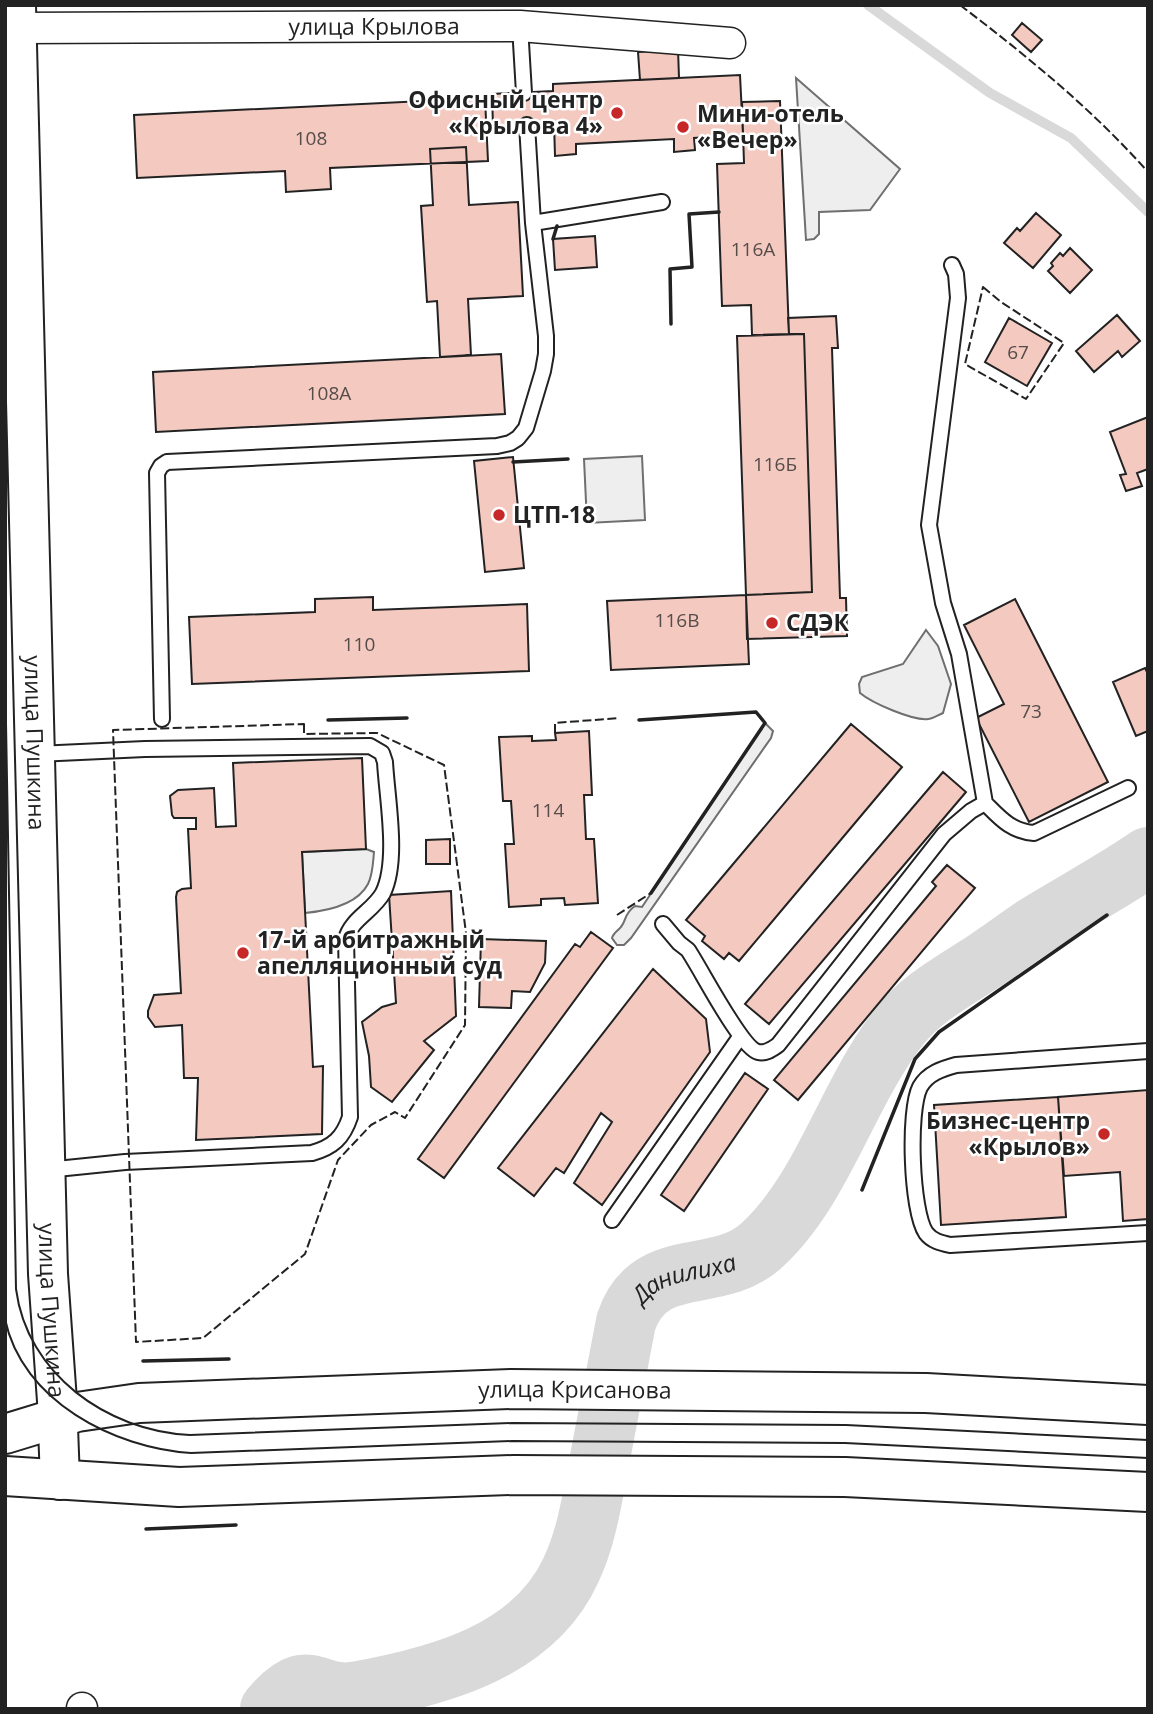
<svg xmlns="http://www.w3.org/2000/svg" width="1153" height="1714" font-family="'Open Sans',sans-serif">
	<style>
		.green { fill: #eee; stroke: #6f6f6f; stroke-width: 2 }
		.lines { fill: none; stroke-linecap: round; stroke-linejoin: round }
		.stream { stroke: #d9d9d9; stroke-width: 10 }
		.river { stroke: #d9d9d9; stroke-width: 60 }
		.building { fill: #f3c9c0; stroke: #222; stroke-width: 2 }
		.service-casing { stroke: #222; stroke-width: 18 }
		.minor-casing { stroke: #222; stroke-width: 33 }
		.secondary-casing { stroke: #222; stroke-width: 42 }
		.service { stroke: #fff; stroke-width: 14 }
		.minor { stroke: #fff; stroke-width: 30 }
		.secondary { stroke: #fff; stroke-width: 38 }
		.tram { stroke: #222; stroke-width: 2 }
		.fence { stroke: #222; stroke-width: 2; stroke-dasharray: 9 3.5; stroke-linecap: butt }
		.wall { stroke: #222; stroke-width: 3.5 }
		.poi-dot { fill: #c62828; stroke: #fff; stroke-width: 2.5 }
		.labels { text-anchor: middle; stroke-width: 5; stroke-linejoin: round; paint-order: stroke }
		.number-label { font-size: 19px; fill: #564c4a }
		.street-label { font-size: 23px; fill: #222; stroke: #fff }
		.poi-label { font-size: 23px; font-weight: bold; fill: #222; stroke: #fff; text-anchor: start }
		.water-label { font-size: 24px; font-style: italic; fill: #222; stroke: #fff }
	</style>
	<rect width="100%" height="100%" fill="#fff"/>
	<path class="green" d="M 796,78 L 900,169 L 870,210 L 819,212 L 819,234 L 814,239 L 806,240 Z
		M 642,456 L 645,520 L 587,523 L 584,459 Z
		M 926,630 L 938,646 L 951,684 L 943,713 C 938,715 933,719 928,719 C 913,721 872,703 860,693 L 859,684 L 862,677 L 903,664 Z
		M 765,723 L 773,731 L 771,738 L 631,938 L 624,945 L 617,945 L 612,938 C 613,934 616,932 619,929 C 627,922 623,914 635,906 L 642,907 Z
		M 366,849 L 374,852 C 373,862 373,874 368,884 C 357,905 326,911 305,913 L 302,852 Z"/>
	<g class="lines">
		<path class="stream" d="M 868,5 L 990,93 L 1071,138 L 1148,212"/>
		<path class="river" id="s1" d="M 270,1709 C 310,1661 314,1700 359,1691 C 440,1676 534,1651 571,1570 C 587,1536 592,1499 599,1463 C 608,1416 617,1369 626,1322 C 649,1253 717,1286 761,1246 C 823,1190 847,1093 899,1027 C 920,999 954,981 983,962 C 1000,951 1017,938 1035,926 C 1072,903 1112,882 1148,857"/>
	</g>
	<path class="building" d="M 1022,23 L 1042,40 L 1031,52 L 1012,35 Z
		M 678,49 L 679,78 L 640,80 L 638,52 Z
		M 740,75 L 743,135 L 694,138 L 695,150 L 674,152 L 674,139 L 576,144 L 576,154 L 555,156 L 554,123 L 493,126 L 492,94 L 553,91 L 553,84 Z
		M 485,98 L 488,161 L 330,168 L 331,189 L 286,192 L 285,171 L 137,178 L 134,115 Z
		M 780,101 L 789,334 L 752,335 L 751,305 L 722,306 L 717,164 L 744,163 L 742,102 Z
		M 466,147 L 469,205 L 518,202 L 523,296 L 468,299 L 471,355 L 440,357 L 437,301 L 427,302 L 421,206 L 433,205 L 430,149 Z
		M 1036,213 L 1061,235 L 1033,268 L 1004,243 L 1017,228 L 1020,231 Z
		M 595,236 L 597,267 L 555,270 L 553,239 Z
		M 1070,248 L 1092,270 L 1070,293 L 1048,271 L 1053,266 L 1051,263 L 1060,253 L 1063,256 Z
		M 1117,315 L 1140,341 L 1122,357 L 1118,351 L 1094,372 L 1076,351 Z
		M 836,316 L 838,348 L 832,348 L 840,598 L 846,598 L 847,636 L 747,639 L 746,595 L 812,592 L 804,334 L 789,334 L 788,318 Z
		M 1009,318 L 1052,343 L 1027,386 L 985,362 Z
		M 804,334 L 812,592 L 746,595 L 737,336 Z
		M 501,354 L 505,414 L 156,432 L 153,372 Z
		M 1148,417 L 1148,469 L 1137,473 L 1142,486 L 1126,491 L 1120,475 L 1126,474 L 1110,432 Z
		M 513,457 L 524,568 L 485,572 L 474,461 Z
		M 746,595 L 749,664 L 611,670 L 607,601 Z
		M 373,597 L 373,610 L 527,604 L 529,671 L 192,684 L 189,617 L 315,612 L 315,599 Z
		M 1015,599 L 1108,782 L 1029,822 L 976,718 L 1004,704 L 964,625 Z
		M 1145,668 L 1148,674 L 1148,731 L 1136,736 L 1113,682 Z
		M 851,724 L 902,767 L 739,961 L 729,953 L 724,959 L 702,941 L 705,936 L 686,920 Z
		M 589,731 L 592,795 L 584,795 L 586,839 L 594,839 L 598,903 L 565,905 L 564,898 L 541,899 L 541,905 L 509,907 L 505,844 L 514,844 L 511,801 L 503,801 L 499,737 L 532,736 L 532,741 L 556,740 L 555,733 Z
		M 362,758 L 366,849 L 302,852 L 313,1067 L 323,1066 L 322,1134 L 196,1140 L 198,1078 L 184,1078 L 182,1025 L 155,1027 L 148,1017 L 148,1011 L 154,995 L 181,993 L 176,897 L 177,892 L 182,889 L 191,888 L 188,829 L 196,829 L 196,818 L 174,818 L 172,815 L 170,796 L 178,790 L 214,788 L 216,827 L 236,826 L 233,763 Z
		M 943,772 L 966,792 L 769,1024 L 745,1004 Z
		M 450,839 L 450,864 L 426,864 L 426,840 Z
		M 947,865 L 975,888 L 798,1100 L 774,1080 L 936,886 L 932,882 Z
		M 451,891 L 456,1016 L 424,1041 L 434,1050 L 392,1102 L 371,1087 L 369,1056 L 362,1022 L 382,1007 L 396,1003 L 389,895 Z
		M 591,932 L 613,948 L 444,1178 L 418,1159 L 575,944 L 580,947 Z
		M 481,939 L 546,941 L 545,963 L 530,992 L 512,991 L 511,1008 L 479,1007 Z
		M 653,969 L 706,1019 L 710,1052 L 602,1205 L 574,1183 L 612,1122 L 601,1113 L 564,1173 L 556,1168 L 534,1196 L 498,1168 Z
		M 745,1073 L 768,1089 L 684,1211 L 661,1195 Z
		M 1148,1090 L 1148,1219 L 1123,1221 L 1120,1172 L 1064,1176 L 1058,1097 Z
		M 1058,1097 L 1066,1217 L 941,1225 L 934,1105 Z"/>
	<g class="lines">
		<defs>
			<path id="service" d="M 520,26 L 524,93
				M 533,223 L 662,202
				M 162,719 L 157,473 L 161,466 L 167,462 L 497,446 L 510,443 L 518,438 L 526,428 L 543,371 L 546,354 L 546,336 L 533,223 L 527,125
				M 37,754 L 145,749 L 370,746 L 382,753 L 385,762 C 387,799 399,860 383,893 C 373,911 351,919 346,939 L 350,1117 C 343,1138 333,1147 312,1153 L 125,1162 L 47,1170
				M 985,803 C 1001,819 1011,831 1034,833 L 1128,788
				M 663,924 L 679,943 L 688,950 C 701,969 741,1048 758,1052 C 766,1054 772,1049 778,1045 L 944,834 L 971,811 L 985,803 L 959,654 L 943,603 L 929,525 L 958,298 L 956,274 L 952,265
				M 1148,1051 L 956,1065 C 942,1069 928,1073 920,1087 C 908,1110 911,1211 926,1233 C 932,1241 941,1243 950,1245 L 1148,1233
				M 612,1220 L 740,1037"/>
			<g id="minor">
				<path id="s2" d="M 17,28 L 520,26 L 730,43"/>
				<path d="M 82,1709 L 82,1708"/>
			</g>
			<g id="secondary">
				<path id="s3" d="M 16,5 L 48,1274 L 57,1401 L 60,1480"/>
				<path id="s4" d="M 5,1434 L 77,1412 L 139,1403 L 511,1389 L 926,1393 L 1148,1405"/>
				<path d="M 5,1476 L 179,1487 L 513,1475 L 845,1477 L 1148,1492"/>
			</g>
		</defs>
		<use href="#service" class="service-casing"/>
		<use href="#minor" class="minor-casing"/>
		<use href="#secondary" class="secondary-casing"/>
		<use href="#service" class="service"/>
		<use href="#minor" class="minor"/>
		<use href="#secondary" class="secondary"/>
		<path class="tram" d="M 5,667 L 16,1289 C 27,1374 107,1431 190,1435 L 512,1423 L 846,1425 L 1148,1440
			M 5,1319 C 22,1401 114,1448 191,1453 L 512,1441 L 845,1443 L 1148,1458"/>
		<path class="fence" d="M 960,5 C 1027,56 1092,109 1148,172
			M 983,287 L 1001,302 L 1064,343 L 1026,399 L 965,364 Z
			M 304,724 L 304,734 L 377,733 L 444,765 L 466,933 L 465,1025 L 405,1118 L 395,1112 L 371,1125 L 338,1160 L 305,1254 L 203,1338 L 136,1342 L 113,730 Z
			M 555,733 L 555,723 L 619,718
			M 617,915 L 651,893 L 765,723 L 756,712 L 639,720"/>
		<path class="wall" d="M 553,239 L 557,226
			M 671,324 L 670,269 L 692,267 L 689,214 L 719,212
			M 513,462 L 568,459
			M 328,720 L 407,718
			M 639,720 L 756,712 L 765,723 L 651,893
			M 862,1190 L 915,1059 L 939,1032 L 1107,915
			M 143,1361 L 229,1359
			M 146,1529 L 236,1525"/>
	</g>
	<g class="poi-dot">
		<circle cx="617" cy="113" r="7"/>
		<circle cx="683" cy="127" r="7"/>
		<circle cx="499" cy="515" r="7"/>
		<circle cx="772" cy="623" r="7"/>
		<circle cx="243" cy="953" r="7"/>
		<circle cx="1104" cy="1134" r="7"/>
	</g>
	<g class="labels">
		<g class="number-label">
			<text x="311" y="145">108</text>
			<text x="753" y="256">116А</text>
			<text x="1018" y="359">67</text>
			<text x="329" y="400">108А</text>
			<text x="775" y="471">116Б</text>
			<text x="677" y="627">116В</text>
			<text x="359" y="651">110</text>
			<text x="1031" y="718">73</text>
			<text x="548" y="817">114</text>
		</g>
		<g class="street-label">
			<text dy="8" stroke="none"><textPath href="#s2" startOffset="357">улица Крылова</textPath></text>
			<text dy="8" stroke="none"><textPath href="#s3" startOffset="738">улица Пушкина</textPath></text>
			<text dy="8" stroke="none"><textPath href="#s3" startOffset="1306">улица Пушкина</textPath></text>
			<text dy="8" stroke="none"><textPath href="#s4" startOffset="574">улица Крисанова</textPath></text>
		</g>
		<g class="poi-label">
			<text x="603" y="108" text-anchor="end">Офисный центр<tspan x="603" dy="26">«Крылова 4»</tspan></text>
			<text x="697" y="122">Мини-отель<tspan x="697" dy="26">«Вечер»</tspan></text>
			<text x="513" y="523">ЦТП-18</text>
			<text x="786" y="631">СДЭК</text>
			<text x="257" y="948">17-й арбитражный<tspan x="257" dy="26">апелляционный суд</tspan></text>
			<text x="1090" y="1129" text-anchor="end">Бизнес-центр<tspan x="1090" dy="26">«Крылов»</tspan></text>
		</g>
		<g class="water-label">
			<text dy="8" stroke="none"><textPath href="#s1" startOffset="686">Данилиха</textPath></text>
		</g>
	</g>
	<rect width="1153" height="1714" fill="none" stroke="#222222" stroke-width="14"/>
</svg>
